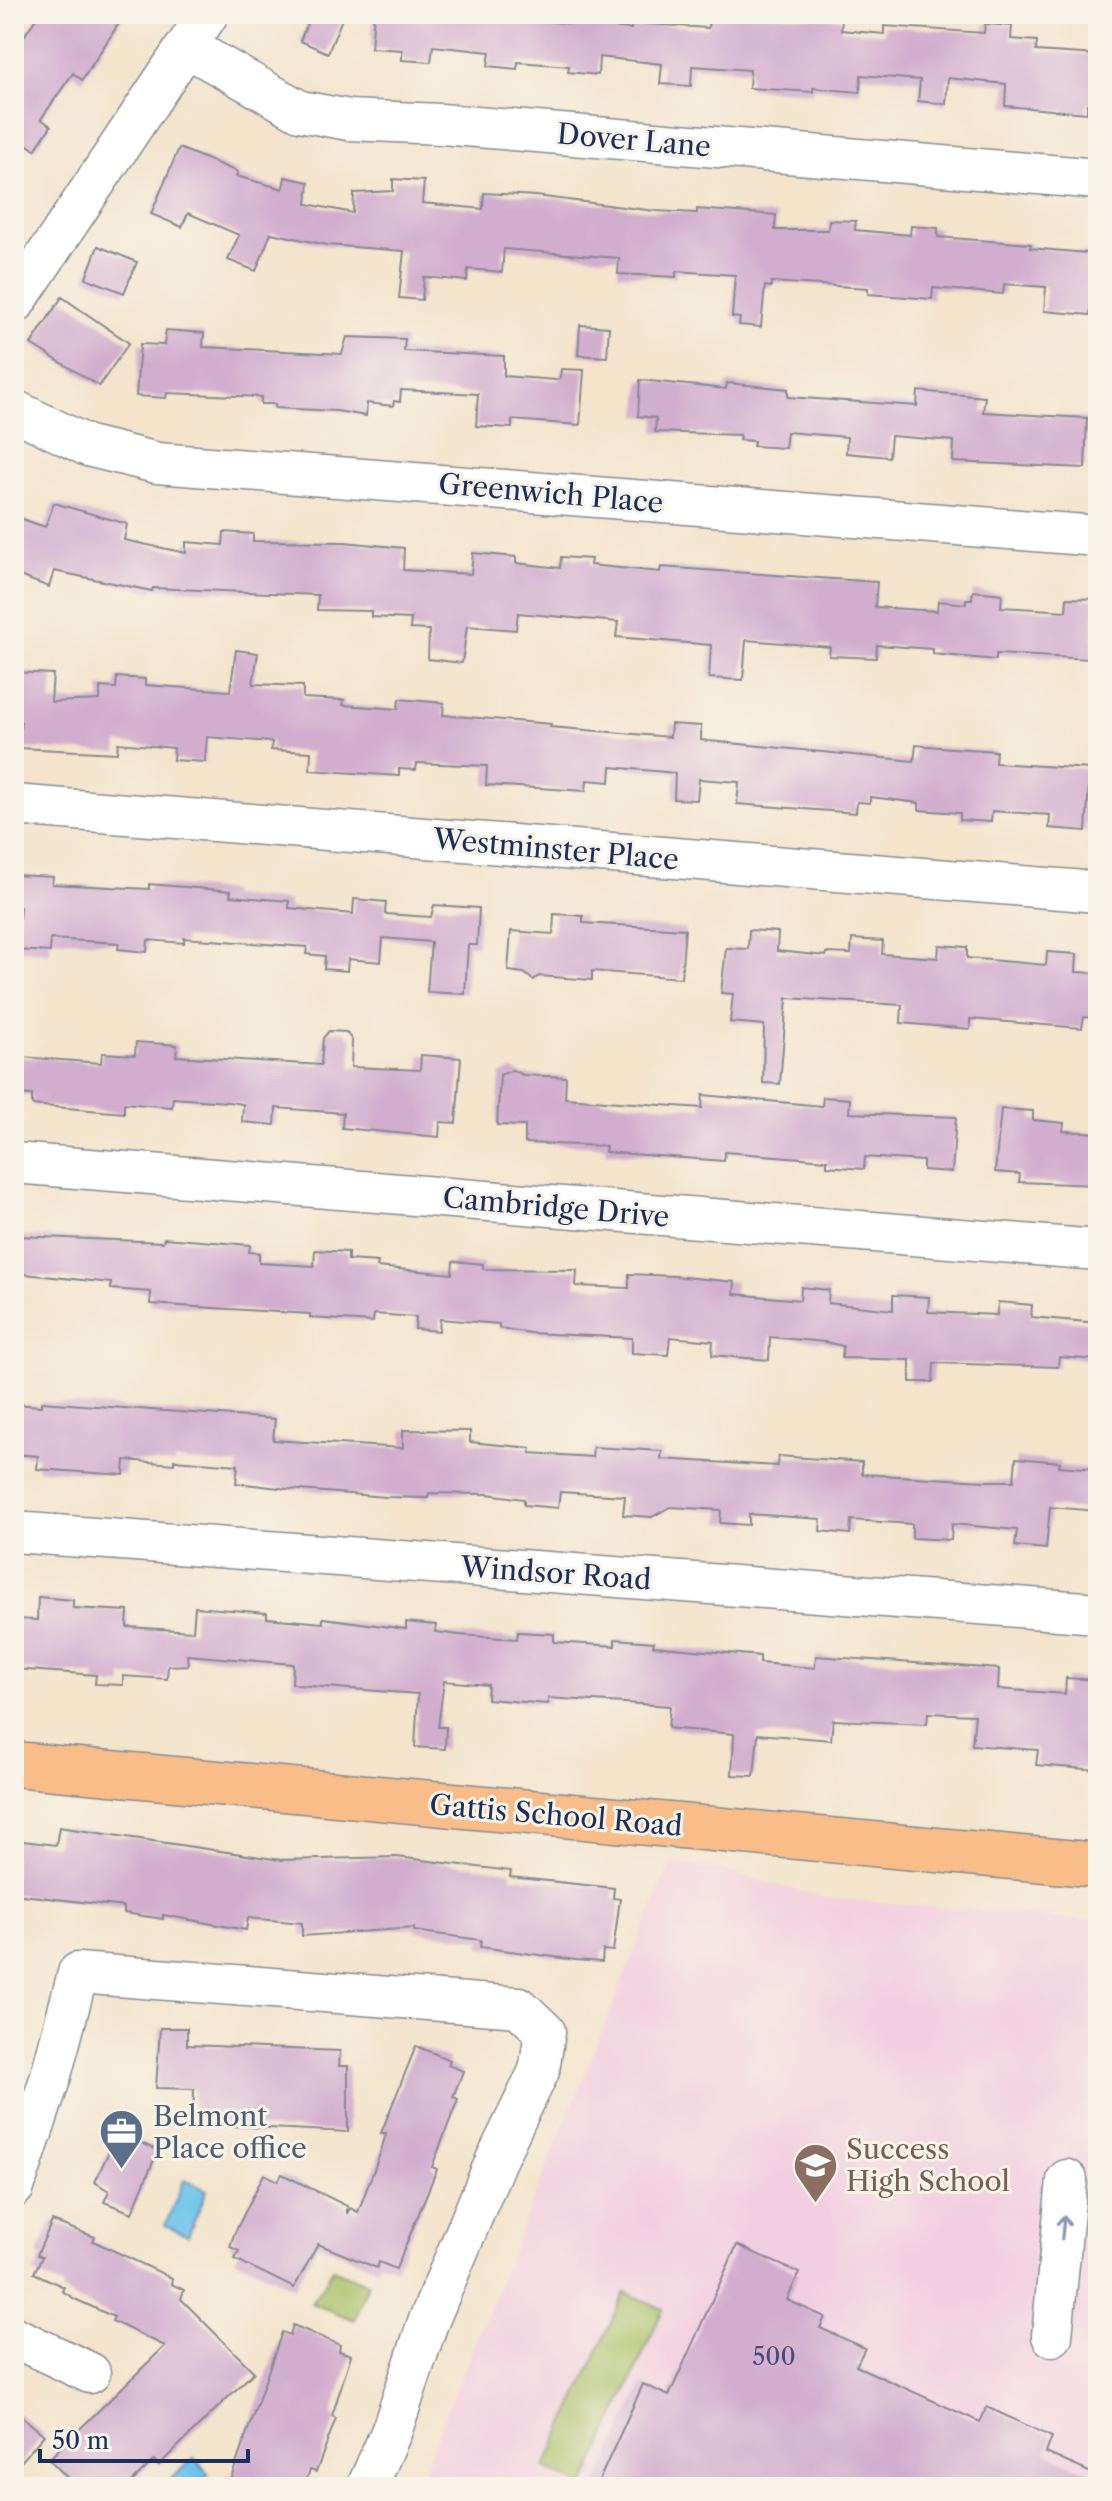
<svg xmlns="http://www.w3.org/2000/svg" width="1112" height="2501" font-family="'Libre Caslon Text',serif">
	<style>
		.built { fill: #f2cfe0 }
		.green { fill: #a8be62; stroke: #627660; stroke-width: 2 }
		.water { fill: #6dc3ea; stroke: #4479a4; stroke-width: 2 }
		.building { fill: #d1adce }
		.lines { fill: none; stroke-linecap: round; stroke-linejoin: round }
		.minor-casing { stroke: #878a94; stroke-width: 43 }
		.major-casing { stroke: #878a94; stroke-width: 47 }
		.minor { stroke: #fff; stroke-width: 40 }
		.major { stroke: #f9bd89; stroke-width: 44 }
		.oneway { stroke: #8d97ae }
		.labels { text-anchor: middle; stroke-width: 6; stroke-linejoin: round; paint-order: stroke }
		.number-label { font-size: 24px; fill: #484e7a }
		.street-label { font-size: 28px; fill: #1b2f5e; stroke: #f7f3e8 }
		.service-label { font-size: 28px; fill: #4e5e75; stroke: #f7f3e8; text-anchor: start }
		.education-label { font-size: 28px; fill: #785e54; stroke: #f7f3e8; text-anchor: start }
	</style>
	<rect width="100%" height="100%" fill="#f7f3e8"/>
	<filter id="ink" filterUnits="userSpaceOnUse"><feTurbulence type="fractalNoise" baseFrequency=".0125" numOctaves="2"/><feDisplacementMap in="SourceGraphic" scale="16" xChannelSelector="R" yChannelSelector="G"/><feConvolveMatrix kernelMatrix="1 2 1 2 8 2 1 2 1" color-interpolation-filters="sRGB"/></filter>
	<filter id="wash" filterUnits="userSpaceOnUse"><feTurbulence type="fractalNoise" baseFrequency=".006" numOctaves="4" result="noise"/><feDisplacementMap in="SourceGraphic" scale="32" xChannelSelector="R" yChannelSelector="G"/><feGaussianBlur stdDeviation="1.8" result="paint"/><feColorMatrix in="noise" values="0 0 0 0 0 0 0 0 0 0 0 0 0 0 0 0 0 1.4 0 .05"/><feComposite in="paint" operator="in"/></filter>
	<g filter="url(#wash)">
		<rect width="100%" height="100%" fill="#f3e4cb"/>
		<path class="built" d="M 670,1864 L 718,1869 L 827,1898 L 1098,1921 L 1098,2487 L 416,2487 Z"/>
		<path class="green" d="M 333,2269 L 368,2284 L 354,2320 L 311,2303 Z
			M 625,2292 L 663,2309 L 584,2486 L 545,2468 Z"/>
		<path class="water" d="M 184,2180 L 207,2190 L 188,2236 L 165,2226 Z
			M 194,2458 L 209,2474 L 195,2487 L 162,2487 Z"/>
		<g id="blocks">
			<path class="building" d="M 39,14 L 125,14 L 82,80 L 73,73 L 41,119 L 51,126 L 35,150 L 14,135 L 14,51 Z
				M 311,14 L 344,14 L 328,53 L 300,41 Z
				M 374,14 L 523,14 L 523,19 L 631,29 L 632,23 L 708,28 L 709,14 L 760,14 L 842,19 L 841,30 L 884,34 L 884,26 L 984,33 L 985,24 L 1012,26 L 1011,39 L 1037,41 L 1036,51 L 1098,55 L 1098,105 L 1087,104 L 1087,113 L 1005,106 L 1006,84 L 948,78 L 946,104 L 918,101 L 920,80 L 861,75 L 860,92 L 813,88 L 813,92 L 749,88 L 750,70 L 692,66 L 691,86 L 660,84 L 662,64 L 599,57 L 598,75 L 568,72 L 569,66 L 518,62 L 517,69 L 488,66 L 490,52 L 433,46 L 431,62 L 402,60 L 402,50 L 371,48 Z
				M 179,148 L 238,172 L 236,176 L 283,189 L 285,177 L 309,182 L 307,204 L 353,213 L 354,193 L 393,191 L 393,179 L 424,181 L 422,203 L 483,209 L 484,193 L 536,196 L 655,211 L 697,213 L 697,209 L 776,215 L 775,230 L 828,230 L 829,220 L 856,221 L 855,230 L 910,235 L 911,226 L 938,228 L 938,237 L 1031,244 L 1030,248 L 1098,254 L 1098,306 L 1091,305 L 1090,315 L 1044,311 L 1046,287 L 1004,284 L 1003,294 L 933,288 L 932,299 L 868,294 L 868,288 L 771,282 L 771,287 L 765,286 L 761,327 L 739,325 L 740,318 L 732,317 L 735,275 L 676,271 L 676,277 L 618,274 L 619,258 L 504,249 L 502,272 L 468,269 L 467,281 L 424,277 L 422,300 L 399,298 L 404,251 L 327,245 L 271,233 L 256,271 L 228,260 L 239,235 L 188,213 L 182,227 L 151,214 Z
				M 98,246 L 137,262 L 124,293 L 86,278 Z
				M 62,297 L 129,343 L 99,386 L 31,344 Z
				M 580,325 L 609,327 L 607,357 L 578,355 Z
				M 166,330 L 204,333 L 203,347 L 342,354 L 347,337 L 405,339 L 404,351 L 504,356 L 504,376 L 556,380 L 560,379 L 561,369 L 584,370 L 580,425 L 512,420 L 512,428 L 476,426 L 478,394 L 401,390 L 400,402 L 394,401 L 393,406 L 367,403 L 366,416 L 337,411 L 275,408 L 275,404 L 261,404 L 261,397 L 167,393 L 166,398 L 136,396 L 140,344 L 164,345 Z
				M 640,380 L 726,389 L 727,383 L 788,389 L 788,397 L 917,406 L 918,391 L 985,397 L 983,412 L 1087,418 L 1085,468 L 953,462 L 954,441 L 891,436 L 889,457 L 846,453 L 847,437 L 787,432 L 785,448 L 753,446 L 754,441 L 739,440 L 740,435 L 655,432 L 656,418 L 638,416 Z
				M 54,503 L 127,524 L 124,540 L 186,553 L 186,542 L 223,545 L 224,532 L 253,534 L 253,541 L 345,542 L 404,548 L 403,570 L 471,574 L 473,553 L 516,557 L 516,563 L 560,568 L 561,557 L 591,559 L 590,565 L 660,572 L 661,567 L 877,582 L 875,607 L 937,611 L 938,601 L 966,604 L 966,599 L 972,599 L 973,591 L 1002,594 L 1001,607 L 1066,611 L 1067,598 L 1096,599 L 1092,659 L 996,654 L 996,660 L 933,654 L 933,649 L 877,645 L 876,658 L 829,656 L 830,647 L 746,640 L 743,680 L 709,678 L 711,645 L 616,637 L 618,622 L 518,613 L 516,630 L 467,626 L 462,663 L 428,659 L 429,630 L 410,629 L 411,619 L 371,617 L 371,611 L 317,610 L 318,595 L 153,588 L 152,591 L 54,571 L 49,587 L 14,574 L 14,516 L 45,527 Z
				M 236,650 L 258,653 L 253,684 L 303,686 L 303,698 L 344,700 L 343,705 L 398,709 L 399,699 L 444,703 L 443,715 L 551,724 L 550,727 L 670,737 L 671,724 L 701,726 L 701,740 L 709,741 L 914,761 L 916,745 L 952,748 L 996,751 L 995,763 L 1090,769 L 1086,831 L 1049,828 L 1050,815 L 992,811 L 991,822 L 960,820 L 960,813 L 919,810 L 919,803 L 870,797 L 870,803 L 857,802 L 856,813 L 737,804 L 739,782 L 699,779 L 697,800 L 674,799 L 675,773 L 611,767 L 610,782 L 587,780 L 586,791 L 486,785 L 487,766 L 417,763 L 416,770 L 399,769 L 399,776 L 310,770 L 311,752 L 271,750 L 272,742 L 207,737 L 205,762 L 173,760 L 174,748 L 118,743 L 117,753 L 19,748 L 21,722 L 14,722 L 14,672 L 53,674 L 51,702 L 100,700 L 100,687 L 116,688 L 117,677 L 145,679 L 145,685 L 230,691 Z
				M 14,875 L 53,877 L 52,884 L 149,889 L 149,884 L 231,891 L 230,896 L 289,901 L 289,908 L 353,914 L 354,899 L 386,902 L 385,914 L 431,917 L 434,905 L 479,908 L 477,945 L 468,945 L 465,994 L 427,992 L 431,942 L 383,938 L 381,962 L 348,959 L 347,971 L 324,969 L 325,956 L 306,954 L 307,947 L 184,938 L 184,943 L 148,940 L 147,952 L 118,949 L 119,943 L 50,939 L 50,952 L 17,950 L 20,907 L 14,907 Z
				M 554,914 L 583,916 L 583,923 L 685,929 L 681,978 L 592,971 L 592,980 L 539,976 L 533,980 L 524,973 L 508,971 L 511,931 L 553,934 Z
				M 749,930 L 778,932 L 777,951 L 826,956 L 826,953 L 851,954 L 852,939 L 883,941 L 882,954 L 938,958 L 939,945 L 967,947 L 967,958 L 1046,965 L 1047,952 L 1077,954 L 1076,972 L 1098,973 L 1098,1018 L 1084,1017 L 1082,1028 L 970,1019 L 970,1029 L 901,1023 L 902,1005 L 787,998 L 780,1084 L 763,1083 L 764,1025 L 730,1022 L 733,994 L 721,993 L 726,948 L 748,949 Z
				M 329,1031 L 346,1032 L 352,1040 L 351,1067 L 420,1070 L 421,1055 L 461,1058 L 456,1123 L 440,1122 L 439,1137 L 342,1128 L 343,1113 L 276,1108 L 275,1125 L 242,1122 L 243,1104 L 228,1102 L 173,1098 L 172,1107 L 124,1103 L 124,1113 L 32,1105 L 32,1095 L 14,1094 L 14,1059 L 21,1057 L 101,1063 L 102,1053 L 135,1055 L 136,1042 L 177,1045 L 176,1056 L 321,1065 L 323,1038 Z
				M 512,1070 L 523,1075 L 566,1077 L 565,1098 L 702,1108 L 703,1095 L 822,1106 L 823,1097 L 850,1099 L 849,1113 L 956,1117 L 952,1172 L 923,1170 L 923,1161 L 865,1157 L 864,1169 L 827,1166 L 827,1160 L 725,1152 L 724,1161 L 605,1152 L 606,1146 L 525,1143 L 525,1126 L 497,1125 L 500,1075 Z
				M 1001,1109 L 1033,1111 L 1033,1120 L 1064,1123 L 1063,1131 L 1098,1133 L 1098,1185 L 1019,1182 L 1020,1174 L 995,1172 Z
				M 18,1236 L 163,1242 L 164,1238 L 250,1245 L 249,1252 L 259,1253 L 259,1263 L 314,1266 L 315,1250 L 348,1252 L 348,1260 L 378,1262 L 377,1267 L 452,1274 L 453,1261 L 483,1264 L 483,1269 L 577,1270 L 576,1286 L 629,1288 L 629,1274 L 673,1276 L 735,1282 L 734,1294 L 800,1300 L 801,1287 L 829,1290 L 828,1303 L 893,1310 L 893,1295 L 929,1297 L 928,1312 L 997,1315 L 998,1302 L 1032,1305 L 1031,1317 L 1098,1323 L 1098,1360 L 1059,1357 L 1058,1367 L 934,1363 L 933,1382 L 910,1382 L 910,1360 L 842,1358 L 843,1346 L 825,1342 L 770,1337 L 769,1360 L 712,1355 L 713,1341 L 670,1337 L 668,1355 L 632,1353 L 632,1338 L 530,1333 L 499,1328 L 499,1324 L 440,1319 L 439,1331 L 415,1329 L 416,1317 L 374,1314 L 373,1322 L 310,1318 L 310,1314 L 150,1304 L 151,1292 L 111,1289 L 111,1283 L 15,1273 Z
				M 41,1402 L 275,1419 L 273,1440 L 403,1448 L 403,1430 L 470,1431 L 470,1442 L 531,1448 L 530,1453 L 592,1457 L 593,1447 L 662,1451 L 661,1459 L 777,1466 L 779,1456 L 862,1462 L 862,1474 L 985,1481 L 1014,1481 L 1016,1458 L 1060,1462 L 1059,1466 L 1098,1469 L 1098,1511 L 1050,1507 L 1046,1549 L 1015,1546 L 1017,1530 L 952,1524 L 951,1540 L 912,1538 L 912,1524 L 851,1520 L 850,1534 L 820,1531 L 821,1519 L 749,1514 L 749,1525 L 720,1523 L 721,1510 L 670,1507 L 652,1517 L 623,1515 L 625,1496 L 560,1492 L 558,1508 L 524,1505 L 524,1499 L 487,1494 L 429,1493 L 428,1498 L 386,1497 L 288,1489 L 236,1483 L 238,1465 L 174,1460 L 174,1464 L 125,1460 L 124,1475 L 37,1469 L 38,1456 L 14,1454 L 14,1404 L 41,1406 Z
				M 38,1597 L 73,1600 L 73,1608 L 128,1611 L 127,1627 L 193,1631 L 195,1607 L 267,1613 L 267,1618 L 323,1623 L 323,1618 L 406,1629 L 406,1622 L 436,1625 L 435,1632 L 459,1635 L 517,1639 L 518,1632 L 554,1634 L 554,1642 L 615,1646 L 615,1639 L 654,1642 L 653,1646 L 760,1656 L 760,1663 L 815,1668 L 816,1656 L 999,1669 L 998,1689 L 1065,1694 L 1066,1678 L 1098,1680 L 1098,1770 L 1036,1765 L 1038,1750 L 972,1745 L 975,1715 L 928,1713 L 927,1724 L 833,1720 L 831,1740 L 758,1734 L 754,1776 L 732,1775 L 734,1734 L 668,1728 L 670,1706 L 548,1698 L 548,1704 L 487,1699 L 488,1685 L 444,1681 L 438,1727 L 446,1727 L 445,1749 L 415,1747 L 418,1694 L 297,1685 L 292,1683 L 293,1664 L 187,1655 L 188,1665 L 168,1666 L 167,1679 L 123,1676 L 123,1685 L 95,1684 L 96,1675 L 14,1669 L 14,1619 L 37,1620 Z
				M 59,1827 L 281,1860 L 397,1857 L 511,1871 L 510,1877 L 614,1888 L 613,1898 L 620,1899 L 613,1951 L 603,1950 L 602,1962 L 576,1960 L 480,1947 L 481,1940 L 414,1931 L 414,1928 L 302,1936 L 302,1923 L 248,1918 L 246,1930 L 163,1915 L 163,1919 L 124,1913 L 124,1907 L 14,1894 L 14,1840 L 56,1845 Z
				M 160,2028 L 187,2028 L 187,2045 L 340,2051 L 339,2066 L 348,2066 L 348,2132 L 193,2124 L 194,2089 L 156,2088 Z
				M 416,2046 L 450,2060 L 448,2065 L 463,2071 L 453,2097 L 458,2099 L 432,2167 L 437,2169 L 396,2269 L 379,2262 L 377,2268 L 318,2244 L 294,2288 L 235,2259 L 239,2251 L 230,2247 L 234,2234 L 264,2174 L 278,2181 L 282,2174 L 347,2206 L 347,2214 L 350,2208 L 358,2212 L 381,2151 L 386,2133 L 381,2133 Z
				M 117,2133 L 158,2150 L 132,2213 L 104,2202 L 109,2191 L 95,2182 Z
				M 52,2221 L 95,2237 L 93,2241 L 172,2278 L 171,2284 L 184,2290 L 181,2299 L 254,2372 L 159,2465 L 154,2460 L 127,2487 L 76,2487 L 49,2459 L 165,2346 L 112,2321 L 114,2317 L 75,2299 L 62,2291 L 64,2287 L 34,2273 L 42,2257 L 37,2255 Z
				M 737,2245 L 799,2273 L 787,2300 L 825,2317 L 820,2328 L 865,2348 L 856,2366 L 980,2422 L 987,2407 L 1052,2437 L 1046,2453 L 1098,2476 L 1098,2487 L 596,2487 L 643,2384 L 669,2396 Z
				M 293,2325 L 340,2345 L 339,2351 L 351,2355 L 332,2416 L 336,2418 L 316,2472 L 310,2470 L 304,2487 L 228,2487 L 282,2332 L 290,2335 Z
				M 14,2410 L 44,2435 L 14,2470 Z"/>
		</g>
	</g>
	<g filter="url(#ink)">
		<use href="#blocks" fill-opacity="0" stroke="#878a94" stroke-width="2"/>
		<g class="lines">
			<defs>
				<path id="minor" d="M 187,47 L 300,111 L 349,120 L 441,124 L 1098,179
					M 14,304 L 208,14
					M 14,410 L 88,446 L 157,463 L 1098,536
					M 14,805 L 1098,892
					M 14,1163 L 1098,1250
					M 14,1532 L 1098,1613
					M 14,2187 L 50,2079 L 78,1973 L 519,2007 L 545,2032 L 539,2071 L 496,2160 L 427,2325 L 392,2430 L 367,2487
					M 1052,2336 L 1067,2180
					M 14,2337 L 90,2373"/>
				<path id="major" d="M 14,1764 L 1098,1865"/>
			</defs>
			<use href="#minor" class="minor-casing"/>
			<use href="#major" class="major-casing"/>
			<use href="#minor" class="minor"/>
			<use href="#major" class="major"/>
		</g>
		<defs><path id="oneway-shaft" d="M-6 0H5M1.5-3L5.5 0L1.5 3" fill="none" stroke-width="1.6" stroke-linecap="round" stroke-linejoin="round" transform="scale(2)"/></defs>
		<use class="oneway" href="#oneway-shaft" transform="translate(1063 2227) rotate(-84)"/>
	</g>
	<defs>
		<symbol id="office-pin" viewBox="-11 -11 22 30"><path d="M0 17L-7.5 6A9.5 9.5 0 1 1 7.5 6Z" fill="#5c6f8a" stroke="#f7f3e8"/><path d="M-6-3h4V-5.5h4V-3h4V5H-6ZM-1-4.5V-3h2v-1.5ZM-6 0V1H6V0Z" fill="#fff"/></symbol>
		<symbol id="school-pin" viewBox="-11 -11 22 30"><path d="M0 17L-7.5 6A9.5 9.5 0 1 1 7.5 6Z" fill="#8d6e63" stroke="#f7f3e8"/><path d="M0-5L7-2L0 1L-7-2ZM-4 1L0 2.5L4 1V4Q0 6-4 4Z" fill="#fff"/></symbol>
	</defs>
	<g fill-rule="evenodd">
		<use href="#office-pin" x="96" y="2106" width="51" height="69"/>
		<use href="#school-pin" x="790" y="2140" width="51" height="69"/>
	</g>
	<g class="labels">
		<g class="number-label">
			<text x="774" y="2365">500</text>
		</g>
		<g class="street-label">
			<text transform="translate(634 140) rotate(5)" y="10">Dover Lane</text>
			<text transform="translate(551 493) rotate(5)" y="10">Greenwich Place</text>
			<text transform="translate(556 849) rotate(5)" y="10">Westminster Place</text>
			<text transform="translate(556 1207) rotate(5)" y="10">Cambridge Drive</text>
			<text transform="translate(556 1573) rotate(4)" y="10">Windsor Road</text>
			<text transform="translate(556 1815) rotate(5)" y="10">Gattis School Road</text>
		</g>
		<g class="service-label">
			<text x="153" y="2126">Belmont<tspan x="153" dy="32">Place office</tspan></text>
		</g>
		<g class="education-label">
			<text x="846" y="2159">Success<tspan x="846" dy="32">High School</tspan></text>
		</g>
	</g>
	<rect width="1112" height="2501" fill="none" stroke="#f7f3e8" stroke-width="48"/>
	<path d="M40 2449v12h208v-12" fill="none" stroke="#1b2f5e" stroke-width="4"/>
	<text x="52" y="2449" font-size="24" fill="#1b2f5e" stroke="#f7f3e8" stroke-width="6" paint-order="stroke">50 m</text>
</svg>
